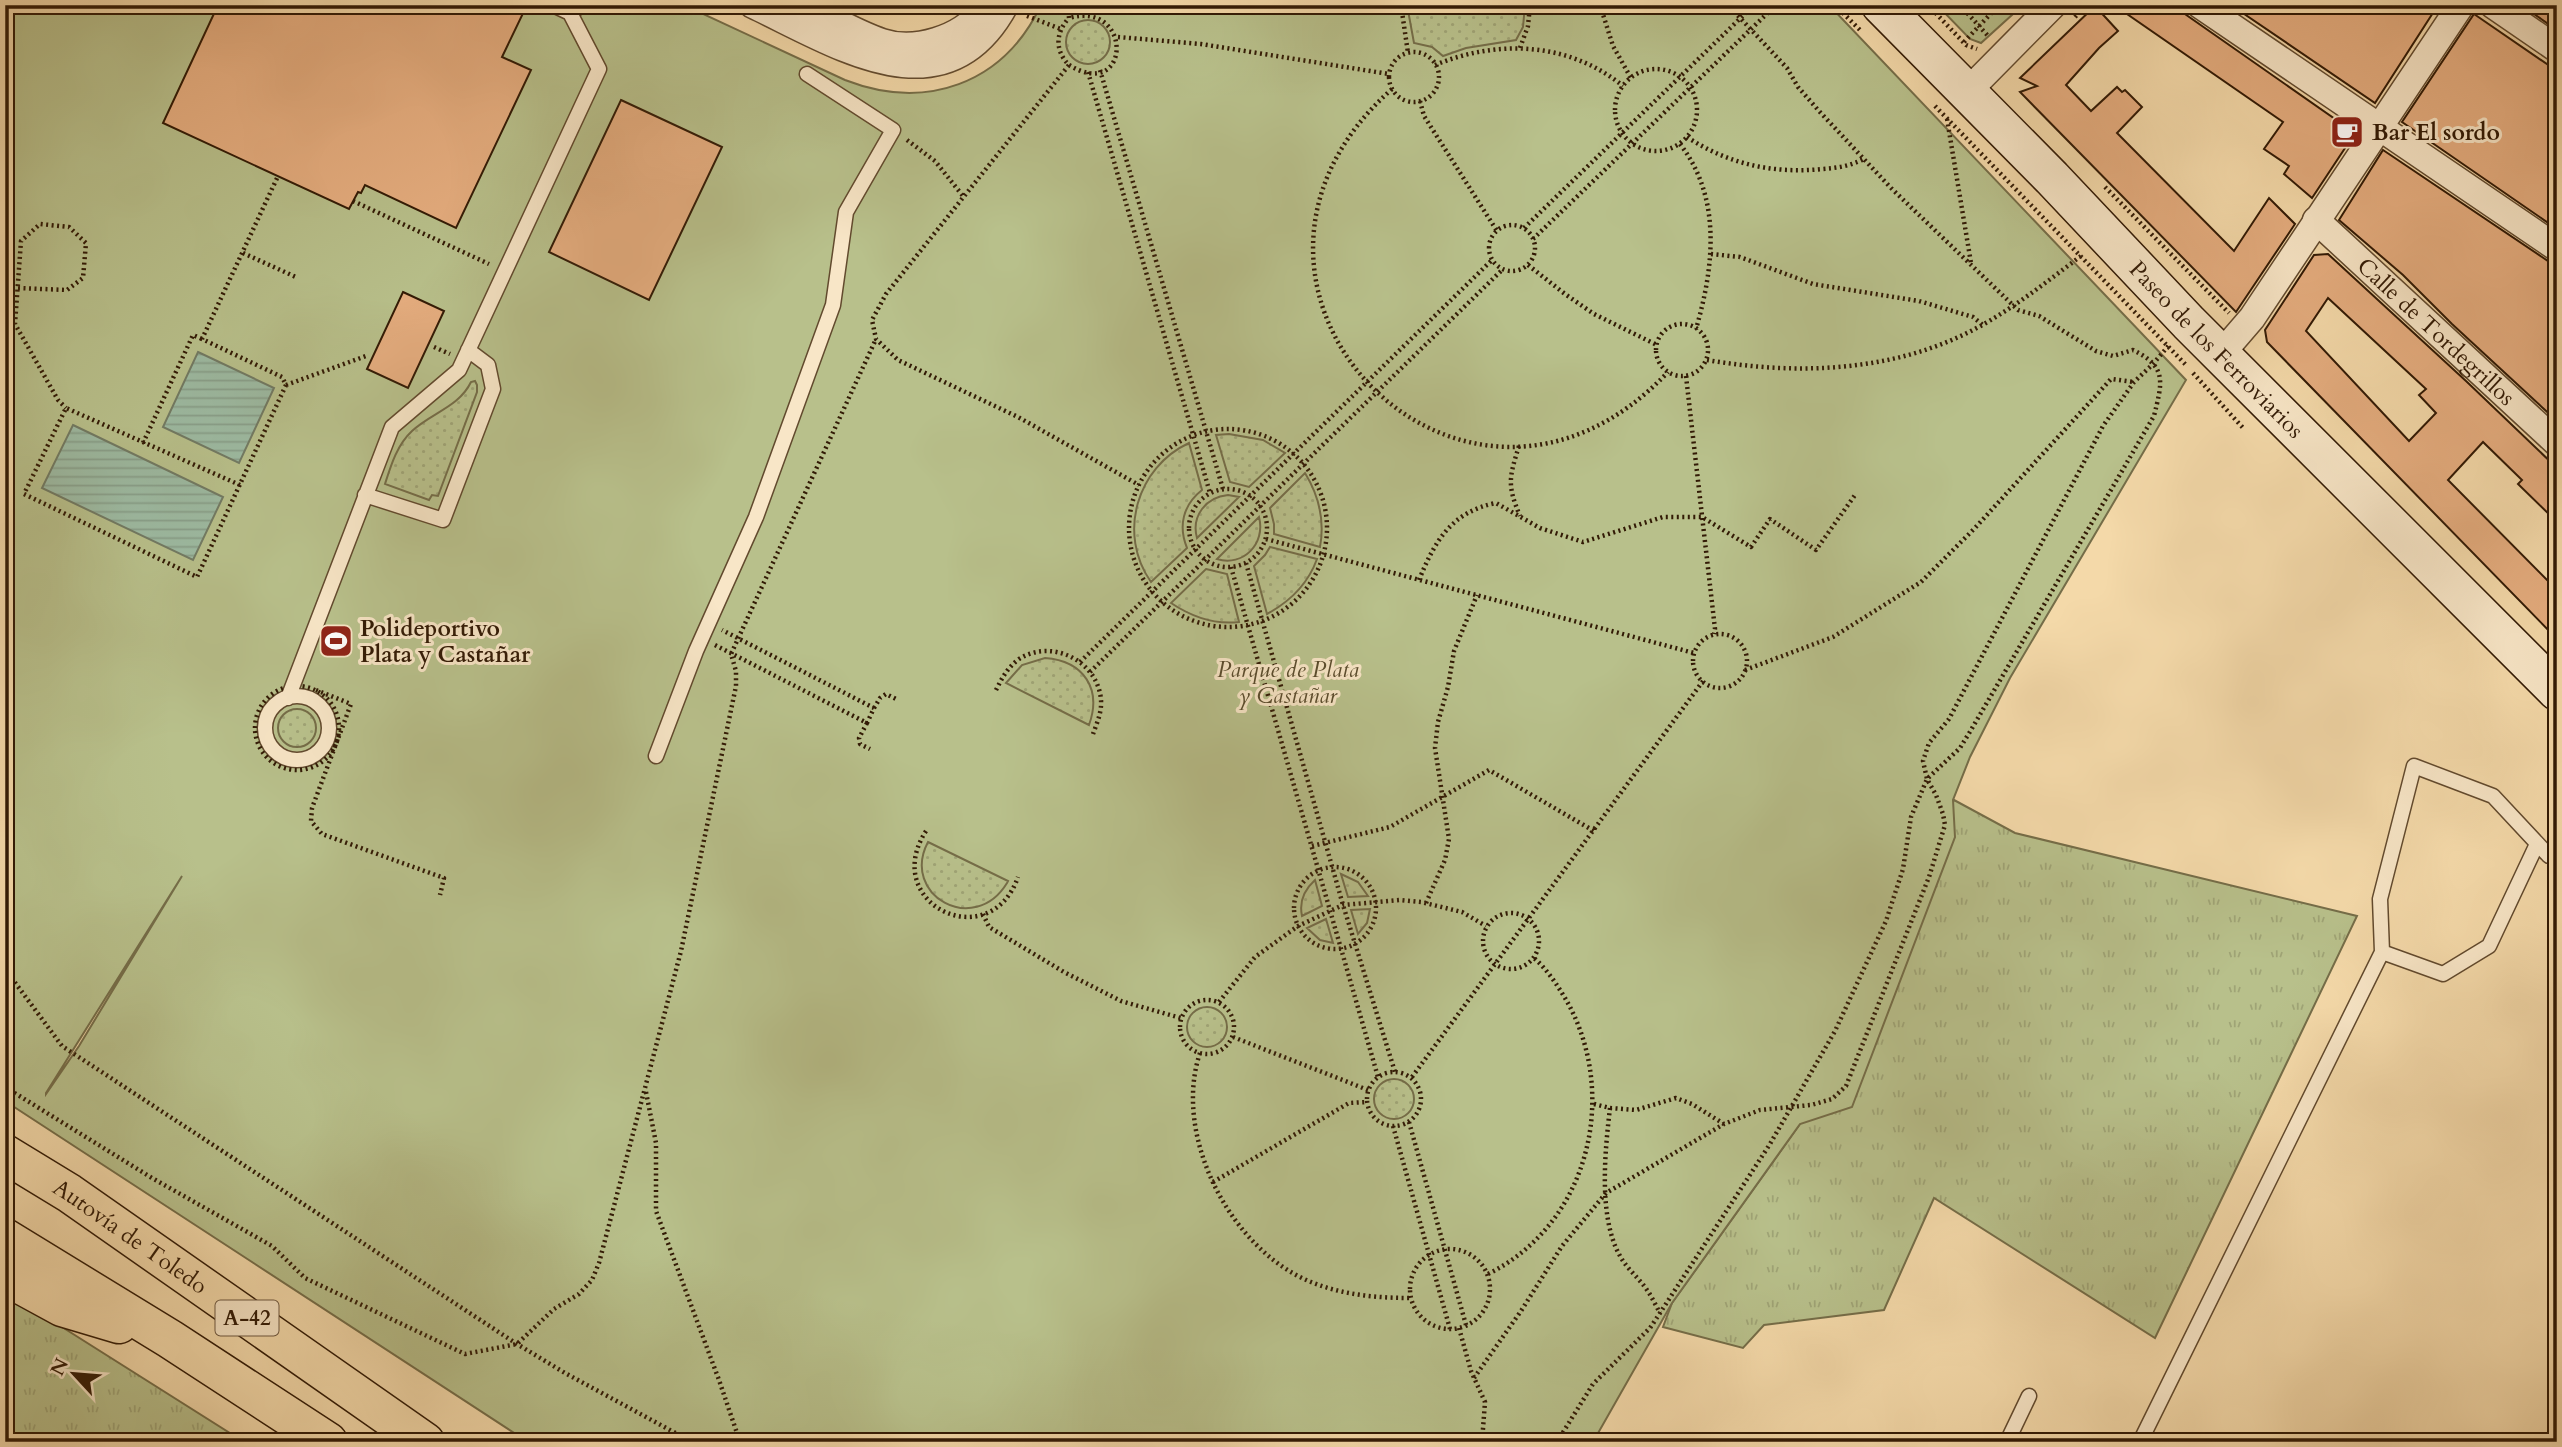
<svg xmlns="http://www.w3.org/2000/svg" width="2562" height="1447" font-family="Cardo,serif">
	<style>
		.grass { fill: url(#grass-tufts); stroke: #756d48; stroke-width: 2 }
		.park { fill: #b8c08b; stroke: #756d48; stroke-width: 2; fill-rule: evenodd }
		.garden { fill: url(#garden-dots); stroke: #756d48; stroke-width: 2 }
		.water { fill: url(#water-rules); stroke: #727b64; stroke-width: 2 }
		.building { fill: #e5ad7f; stroke: #321a05; stroke-width: 2; fill-rule: evenodd }
		.lines { fill: none; stroke-linecap: round; stroke-linejoin: round }
		.service-casing { stroke: #624a2e; stroke-width: 17 }
		.minor-casing { stroke: #624a2e; stroke-width: 29 }
		.secondary-casing { stroke: #321a05; stroke-width: 41 }
		.motorway-casing { stroke: #321a05; stroke-width: 41 }
		.path { stroke: #321a05; stroke-width: 4.5; stroke-dasharray: 2 3.5; stroke-linecap: butt }
		.service { stroke: #f8e6c7; stroke-width: 14 }
		.minor { stroke: #f8e6c7; stroke-width: 26 }
		.secondary { stroke: #f8e6c7; stroke-width: 38 }
		.motorway { stroke: #f4d9a9; stroke-width: 38 }
		.labels { text-anchor: middle; stroke-width: 6; stroke-linejoin: round; paint-order: stroke }
		.shield { fill: #f8e6c7; stroke: #6d573f; stroke-width: 2 }
		.shield-label { font-size: 21px; font-weight: bold; fill: #321a05 }
		.poi-label { font-size: 23px; font-weight: bold; fill: #321a05; stroke: #f8e6c7; text-anchor: start }
		.street-label { font-size: 23px; fill: #321a05; stroke: #f8e6c7 }
		.park-label { font-size: 23px; font-style: italic; fill: #5a4c2d; stroke: #f8e6c7 }
	</style>
	<defs>
		<pattern id="grass-tufts" width="24" height="20" patternUnits="userSpaceOnUse" patternTransform="scale(1.75)"><rect width="24" height="20" fill="#b8c08b"/><path d="M3 7l-1-3M5 7V3M7 7l1-3M15 17l-1-3M17 17v-4M19 17l1-3" fill="none" stroke="#9fa476"/></pattern>
		<pattern id="garden-dots" width="8" height="8" patternUnits="userSpaceOnUse" patternTransform="scale(1.75)"><rect width="8" height="8" fill="#b8c08b"/><path d="M2 2h.1M6 6h.1" fill="none" stroke="#9fa476" stroke-width="1.8" stroke-linecap="round"/></pattern>
		<pattern id="water-rules" width="6" height="5" patternUnits="userSpaceOnUse" patternTransform="scale(1.75)"><rect width="6" height="5" fill="#9dbba3"/><path d="M0 2.5h6" fill="none" stroke="#88a08b"/></pattern>
	</defs>
	<rect width="100%" height="100%" fill="#f4d9a9"/>
	<filter id="stains"><feTurbulence type="fractalNoise" baseFrequency=".00286" numOctaves="4"/><feColorMatrix values="0 0 0 0 .2 0 0 0 0 .09 0 0 0 0 .02 0 0 0 .5 -.17"/></filter>
	<radialGradient id="worn" r=".72"><stop offset=".6" stop-color="#630" stop-opacity="0"/><stop offset="1" stop-color="#630" stop-opacity=".3"/></radialGradient>
	<path class="grass" d="M 1954,800 L 2015,833 L 2357,916 L 2155,1338 L 1934,1198 L 1884,1310 L 1764,1325 L 1743,1348 L 1663,1327 L 1672,1303 L 1800,1124 Z
		M 5,1291 L 244,1442 L 5,1442 Z"/>
	<path class="park" d="M 5,5 L 630,5 L 642,8 L 649,5 L 684,5 L 845,80 C 925,111 1003,85 1041,5 L 1829,5 L 2186,380 L 2010,678 L 1970,757 L 1953,800 L 1955,837 L 1852,1107 L 1800,1124 L 1672,1303 L 1593,1442 L 528,1442 L 5,1101 ZM 182,876 L 79,1046 L 46,1094 L 46,1093 Z
		M 1937,5 L 2023,5 L 1981,43 L 1970,39 Z"/>
	<path class="garden" d="M 1407,5 L 1525,5 L 1523,27 L 1516,40 L 1466,48 L 1443,56 L 1432,47 L 1414,43 Z
		M1066 42a22 22 0 1 1 44 0a22 22 0 1 1-44 0Z
		M 475,381 L 477,385 L 477,392 L 438,496 L 432,495 L 429,500 L 385,484 C 391,465 397,445 412,431 C 431,413 459,407 471,382 Z
		M 1229,434 L 1263,440 L 1285,453 L 1249,487 L 1230,482 L 1216,435 Z
		M 1189,443 L 1202,490 C 1183,505 1178,526 1187,548 L 1151,582 C 1117,534 1137,467 1189,443 Z
		M 1305,473 C 1319,496 1325,520 1320,547 L 1274,534 L 1274,524 L 1270,508 Z
		M 1228,495 L 1239,497 L 1197,538 C 1191,516 1206,497 1228,495 Z
		M 1259,517 C 1266,544 1243,567 1217,559 Z
		M 1270,547 L 1317,559 C 1308,584 1291,601 1267,614 L 1254,566 L 1265,555 Z
		M 1206,569 L 1227,574 L 1239,622 C 1214,625 1192,617 1171,603 Z
		M 1045,658 C 1084,661 1102,689 1089,725 L 1006,683 L 1022,665 Z
		M278 728a19 19 0 1 1 38 0a19 19 0 1 1-38 0Z
		M 928,842 L 1008,881 L 1007,883 C 974,937 900,895 928,842 Z
		M 1341,874 L 1358,882 L 1368,896 L 1348,897 Z
		M 1315,880 L 1322,906 L 1302,916 C 1299,902 1304,890 1315,880 Z
		M 1370,909 L 1367,923 L 1358,934 L 1351,910 Z
		M 1326,919 L 1333,943 L 1320,940 L 1307,928 Z
		M1187 1027a20 20 0 1 1 40 0a20 20 0 1 1-40 0Z
		M1374 1099a20 20 0 1 1 40 0a20 20 0 1 1-40 0Z"/>
	<path class="water" d="M 198,352 L 274,388 L 239,463 L 163,427 Z
		M 73,425 L 223,497 L 193,560 L 42,488 Z"/>
	<path class="building" d="M 218,5 L 527,5 L 502,57 L 531,70 L 456,228 L 365,185 L 361,193 L 358,192 L 349,209 L 163,123 Z
		M 2114,5 L 2172,5 L 2355,133 L 2312,198 L 2284,174 L 2289,166 L 2264,149 L 2283,122 Z
		M 2231,5 L 2438,5 L 2375,103 Z
		M 2521,5 L 2557,5 L 2557,30 Z
		M 2095,6 L 2118,31 L 2099,48 L 2066,85 L 2091,111 L 2117,87 L 2122,92 L 2125,90 L 2142,107 L 2117,133 L 2234,251 L 2269,198 L 2295,224 L 2236,312 L 2020,92 L 2037,86 L 2020,78 Z
		M 2474,14 L 2557,71 L 2557,229 L 2402,122 Z
		M 621,100 L 722,147 L 649,300 L 549,252 Z
		M 2383,150 L 2548,261 L 2557,264 L 2557,421 L 2452,324 L 2403,275 L 2339,220 Z
		M 2328,254 L 2466,381 L 2557,468 L 2557,522 L 2518,484 L 2522,480 L 2483,442 L 2448,480 L 2557,590 L 2557,639 L 2267,342 L 2265,330 L 2314,255 ZM 2328,298 L 2426,389 L 2419,395 L 2436,413 L 2409,441 L 2306,331 Z
		M 403,292 L 444,311 L 408,388 L 367,369 Z"/>
	<g class="lines">
		<defs>
			<path id="service" d="M 570,13 L 582,5
				M 365,495 L 443,520 L 493,389 L 488,365 L 468,350
				M265 728a32 32 0 1 1 64 0a32 32 0 1 1-64 0Z
				M 288,698 L 392,427 L 459,370 L 599,69 L 570,13 L 553,5
				M 656,756 L 696,651 L 756,517 L 833,305 L 846,212 L 893,130 L 807,74
				M 2382,952 L 2443,974 L 2489,946 L 2537,844
				M 2007,1442 L 2029,1396
				M 2140,1442 L 2382,952 L 2380,899 L 2414,766 L 2493,796 L 2549,856"/>
			<g id="minor">
				<path d="M 753,5 C 836,44 944,117 1005,5"/>
				<path d="M 803,5 C 829,17 855,33 882,42 C 915,53 961,38 981,12"/>
				<path d="M 2200,5 L 2557,248"/>
				<path d="M 2493,5 L 2557,49"/>
				<path d="M 1967,92 L 2053,5"/>
				<path id="s1" d="M 2316,220 L 2557,443"/>
				<path d="M 2221,354 L 2252,318 L 2461,5"/>
			</g>
			<g id="secondary">
				<path id="s2" d="M 1881,5 L 2052,178 L 2189,323 L 2557,691"/>
			</g>
			<g id="motorway">
				<path id="s3" d="M 5,1154 L 69,1193 L 425,1442"/>
				<path d="M 5,1238 L 170,1339 L 328,1442"/>
				<path d="M 5,1276 L 62,1307 L 119,1324"/>
			</g>
		</defs>
		<use href="#service" class="service-casing"/>
		<use href="#minor" class="minor-casing"/>
		<use href="#secondary" class="secondary-casing"/>
		<use href="#motorway" class="motorway-casing"/>
		<path class="path" d="M 1068,5 L 1069,18 C 1055,33 1055,51 1069,65 L 886,294 L 872,320 L 876,339 L 898,360 L 1018,417 L 1139,485
			M 1401,5 L 1408,53
			M 1600,5 L 1613,46 L 1631,78
			M 1835,5 L 1860,30
			M 1928,5 L 1966,45 L 1977,49
			M 1960,5 L 1989,37
			M 1774,6 C 1790,13 1804,15 1819,5
			M 1968,13 L 1976,5
			M 1027,16 L 1061,29
			M 2075,17 L 2086,5
			M 1118,37 L 1201,44 L 1389,74
			M 1964,42 L 1999,5
			M 1520,48 L 1528,26 L 1530,5
			M1389 77a25 25 0 1 1 50 0a25 25 0 1 1-50 0Z
			M 1069,65 C 1131,103 1134,0 1069,18
			M 1435,65 C 1498,39 1569,42 1623,86
			M1615 110a41 41 0 1 1 82 0a41 41 0 1 1-82 0Z
			M 1100,70 L 1223,489
			M 1088,72 L 1210,493
			M 1392,89 C 1171,285 1463,589 1668,372
			M 1420,101 L 1424,116 L 1497,231
			M 1935,106 L 2187,366
			M 1947,119 L 1971,263
			M 1687,137 C 1728,164 1773,174 1822,169 C 1837,168 1850,166 1864,159
			M 907,140 L 935,161 L 963,196
			M 1680,144 C 1722,198 1714,267 1696,329
			M 2105,187 L 2229,313
			M 353,201 L 489,264
			M1489 248a23 23 0 1 1 46 0a23 23 0 1 1-46 0Z
			M 1524,228 L 1754,5
			M 1533,239 L 1776,5
			M 243,253 L 298,278
			M 1711,254 L 1740,257 L 1813,284 L 1919,301 L 1973,317 L 1983,325
			M 1528,265 L 1565,294 L 1594,314 L 1657,345
			M 18,288 L 67,290 L 83,278 L 86,243 L 69,227 L 40,224 L 21,241 L 15,324 L 58,400 L 66,408
			M1656 350a26 26 0 1 1 52 0a26 26 0 1 1-52 0Z
			M 434,347 L 450,354
			M 1707,360 C 1800,376 1900,372 1984,324 C 2019,304 2049,280 2081,256
			M 2193,373 L 2244,429
			M 1686,376 L 1715,629 L 1714,634
			M 286,385 L 366,356
			M1129 528a99 99 0 1 1 198 0a99 99 0 1 1-198 0Z
			M 143,443 L 193,335 L 202,339
			M 1519,446 C 1509,478 1507,485 1520,516
			M 240,485 L 66,408 L 24,494 L 197,577 L 286,385 L 282,377 L 202,339 L 278,176
			M1189 528a39 39 0 1 1 78 0a39 39 0 1 1-78 0Z
			M 1266,539 L 1694,653
			M 1246,563 L 1343,905 L 1395,1072
			M 1231,567 L 1378,1077
			M 1419,580 C 1435,541 1451,512 1496,503 L 1540,528 L 1583,542 L 1663,517 L 1702,517 L 1751,547 L 1770,519 L 1816,550 L 1855,495
			M1693 661a27 27 0 1 1 54 0a27 27 0 1 1-54 0Z
			M 715,645 L 867,723 L 874,708 L 722,630
			M 1080,662 L 1492,260
			M 1745,670 L 1833,637 L 1921,582 L 1975,528 L 2111,379 L 2134,382
			M 1090,672 L 1502,270
			M255 728a42 42 0 1 1 84 0a42 42 0 1 1-84 0Z
			M 316,690 L 351,704 L 312,808 L 311,821 L 322,834 L 444,878 L 440,895
			M 996,690 C 1002,678 1008,667 1019,659 C 1052,638 1098,661 1101,700 C 1102,713 1096,725 1092,737
			M 874,708 L 880,698 L 886,694 L 896,699
			M 867,723 L 859,738 L 860,744 L 870,749
			M 926,831 C 879,904 990,957 1018,877
			M 1312,846 L 1390,827 L 1489,770 L 1594,831
			M1294 908a41 41 0 1 1 82 0a41 41 0 1 1-82 0Z
			M 1426,903 L 1445,860 L 1449,839 L 1435,748 L 1438,722 L 1448,687 L 1454,651 L 1477,595
			M1483 941a28 28 0 1 1 56 0a28 28 0 1 1-56 0Z
			M 983,914 L 989,927 L 1064,972 L 1121,1001 L 1181,1018
			M 5,969 L 62,1046 L 517,1344 L 565,1373 L 692,1442
			M1180 1027a27 27 0 1 1 54 0a27 27 0 1 1-54 0Z
			M 1219,1002 L 1255,957 L 1298,926 L 1343,905 L 1400,900 L 1421,902 L 1462,912 L 1486,926
			M 1233,1037 L 1368,1090
			M 1200,1053 C 1172,1136 1231,1250 1311,1282 C 1343,1295 1377,1298 1411,1298
			M1367 1099a27 27 0 1 1 54 0a27 27 0 1 1-54 0Z
			M 1412,1077 L 1703,681
			M 5,1087 L 152,1178 L 272,1246 L 305,1278 L 465,1354 L 517,1344 L 554,1309 L 579,1294 L 592,1280 L 599,1263 L 681,951 L 736,686 L 736,671 L 731,654 L 876,339
			M 646,1092 L 656,1143 L 656,1211 L 719,1380 L 740,1442
			M 1594,1104 L 1610,1108 L 1636,1110 L 1676,1098 L 1692,1104 L 1724,1124
			M 1610,1108 C 1605,1151 1598,1217 1620,1256 C 1627,1269 1639,1278 1647,1290 C 1652,1297 1656,1306 1660,1313
			M 1409,1122 L 1466,1325
			M 1393,1126 L 1450,1329
			M 1213,1182 L 1349,1103 L 1367,1102
			M1410 1289a40 40 0 1 1 80 0a40 40 0 1 1-80 0Z
			M 1488,1274 C 1587,1225 1619,1100 1569,1005 C 1560,989 1548,970 1534,958
			M 1459,1328 L 1471,1371 L 1485,1402 L 1482,1442
			M 1474,1378 L 1521,1311 L 1562,1246 L 1606,1193 L 1724,1124 L 1760,1110 L 1811,1105 L 1832,1099 L 1846,1086 L 1929,877 L 1945,825 L 1943,814 L 1936,795 L 1927,779 L 1923,761 L 1929,743 L 1949,719 L 2103,426 L 2134,382 L 2153,364 L 2170,344
			M 1557,1442 L 1593,1384 L 1650,1328 L 1660,1313 L 1770,1144 L 1835,1031 L 1886,921 L 1903,869 L 1911,817 L 1927,779 L 1960,748 L 1971,730 L 2154,416 C 2162,383 2168,367 2133,350 L 2113,356 L 2096,351 L 2039,316 L 2018,310 L 1891,188 L 1819,111 L 1798,87 L 1787,68 L 1728,5"/>
		<use href="#service" class="service"/>
		<use href="#minor" class="minor"/>
		<use href="#secondary" class="secondary"/>
		<use href="#motorway" class="motorway"/>
	</g>
	<defs>
		<symbol id="cafe-square" viewBox="-11 -11 22 22"><rect x="-9" y="-9" width="18" height="18" rx="4" fill="#8f2418" stroke="#f8e6c7"/><path d="M-5.5-4.5H6V0H3Q3 3.5 0 3.5H-2.5Q-5.5 3.5-5.5 0ZM3-3.2v2h1.7v-2ZM-6 4.5H4V6H-6Z" fill="#fff"/></symbol>
		<symbol id="stadium-square" viewBox="-11 -11 22 22"><rect x="-9" y="-9" width="18" height="18" rx="4" fill="#8f2418" stroke="#f8e6c7"/><path d="M0-5a6.5 5 0 1 0 0 10a6.5 5 0 1 0 0-10ZM-3.5-1.8h7v3.6h-7Z" fill="#fff"/></symbol>
	</defs>
	<g fill-rule="evenodd">
		<use href="#cafe-square" x="2328" y="113" width="38" height="38"/>
		<use href="#stadium-square" x="317" y="622" width="38" height="38"/>
	</g>
	<g class="labels">
		<rect class="shield" x="215.5" y="1300.5" width="63" height="35" rx="5"/>
		<g class="shield-label">
			<text x="247" y="1325">A-42</text>
		</g>
		<g class="poi-label">
			<text x="2372" y="140">Bar El sordo</text>
			<text x="360" y="636">Polideportivo<tspan x="360" dy="26">Plata y Castañar</tspan></text>
		</g>
		<g class="street-label">
			<text dy="8" stroke="none"><textPath href="#s1" startOffset="164">Calle de Tordegrillos</textPath></text>
			<text dy="8" stroke="none"><textPath href="#s2" startOffset="481">Paseo de los Ferroviarios</textPath></text>
			<text dy="8" stroke="none"><textPath href="#s3" startOffset="150">Autovía de Toledo</textPath></text>
		</g>
		<g class="park-label">
			<text x="1288" y="677">Parque de Plata<tspan x="1288" dy="26">y Castañar</tspan></text>
		</g>
	</g>
	<rect width="2562" height="1447" fill="none" stroke="#f4d9a9" stroke-width="28"/>
	<rect x="7" y="7" width="2548" height="1433" fill="none" stroke="#321a05" stroke-width="3.5"/>
	<rect x="14" y="14" width="2534" height="1419" fill="none" stroke="#321a05" stroke-width="2"/>
	<g transform="translate(74 1374) rotate(296)" stroke="#f8e6c7" stroke-width="5" paint-order="stroke">
	<path d="M0-5L12 26L0 18L-12 26Z" fill="#321a05"/>
	<text y="-10" font-size="19" font-weight="bold" text-anchor="middle" fill="#321a05">N</text>
	</g>
	<rect width="100%" height="100%" filter="url(#stains)"/>
	<rect width="100%" height="100%" fill="url(#worn)"/>
</svg>
